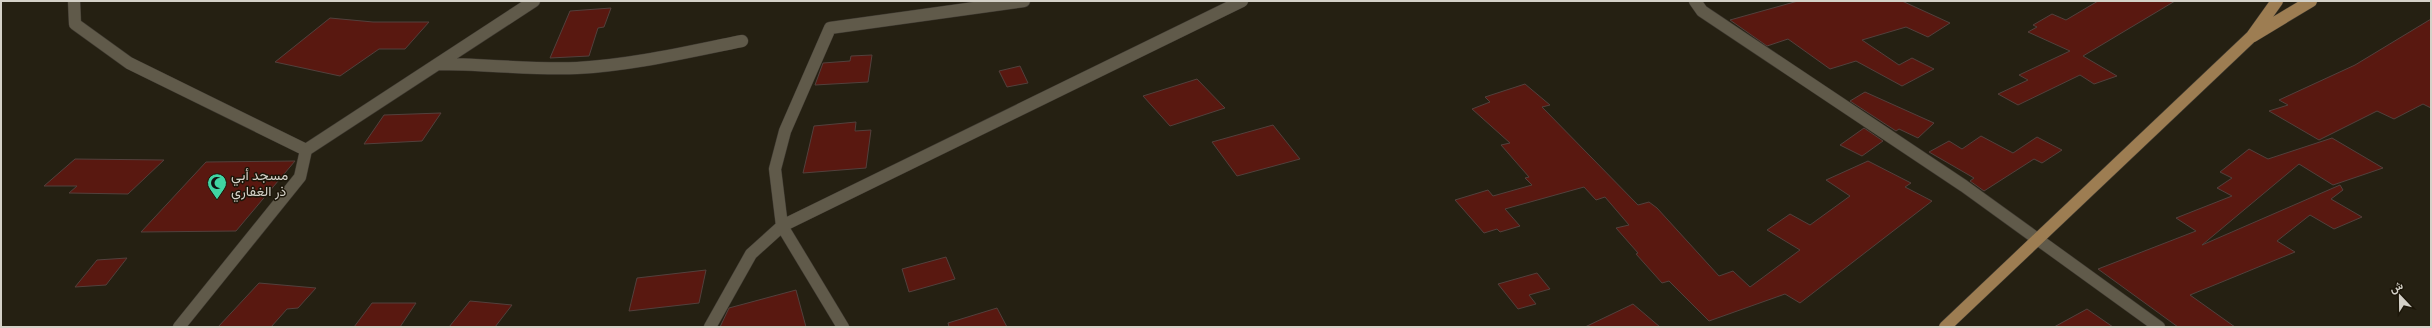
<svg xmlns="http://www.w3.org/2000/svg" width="2432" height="328" font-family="Cabin,Vazirmatn,sans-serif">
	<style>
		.building { fill: #591810; stroke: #52403c }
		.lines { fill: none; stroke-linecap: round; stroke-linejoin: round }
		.minor-casing { stroke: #3e3931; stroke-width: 13 }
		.major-casing { stroke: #3e3931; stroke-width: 13 }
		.minor { stroke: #605a4a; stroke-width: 12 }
		.major { stroke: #9d7d52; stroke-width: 12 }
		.labels { text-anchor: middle; stroke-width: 3; stroke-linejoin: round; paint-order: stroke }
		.poi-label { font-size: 14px; fill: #d4d1c8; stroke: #1c1609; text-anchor: start }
	</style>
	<rect width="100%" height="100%" fill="#252012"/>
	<path class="building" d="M 1798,1 L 1902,1 L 1950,23 L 1928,37 L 1906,27 L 1862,40 L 1899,65 L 1912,58 L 1934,69 L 1902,86 L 1856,61 L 1830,69 L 1788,39 L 1767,46 L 1730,20 Z
		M 2098,1 L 2175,1 L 2083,56 L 2117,76 L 2094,84 L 2080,75 L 2018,105 L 1998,94 L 2028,80 L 2019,75 L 2070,51 L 2028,32 L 2037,27 L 2033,25 L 2052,14 L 2066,20 Z
		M 611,8 L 604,27 L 598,28 L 589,56 L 550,58 L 570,11 Z
		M 330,18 L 373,22 L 429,22 L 405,49 L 379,49 L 340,76 L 275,62 Z
		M 2431,19 L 2431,108 L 2423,104 L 2394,119 L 2377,111 L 2319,140 L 2269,111 L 2288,105 L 2279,100 L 2355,65 Z
		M 872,55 L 868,82 L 815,85 L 823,63 L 850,61 L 851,56 Z
		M 1020,66 L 1028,83 L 1007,87 L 999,71 Z
		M 1197,79 L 1225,108 L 1170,126 L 1143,96 Z
		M 1525,84 L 1550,105 L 1542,107 L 1638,205 L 1649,202 L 1657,208 L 1719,276 L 1733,271 L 1750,287 L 1800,250 L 1767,230 L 1790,214 L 1810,225 L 1850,196 L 1826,180 L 1868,161 L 1911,183 L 1905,187 L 1932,201 L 1800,303 L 1785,294 L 1709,321 L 1669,281 L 1662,283 L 1636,254 L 1638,253 L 1616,228 L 1629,225 L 1605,197 L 1596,200 L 1584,187 L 1505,209 L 1520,226 L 1500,232 L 1497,229 L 1484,233 L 1455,200 L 1488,190 L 1493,196 L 1532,185 L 1525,178 L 1529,177 L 1501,145 L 1510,143 L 1472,109 L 1490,102 L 1485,97 Z
		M 1865,92 L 1934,123 L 1918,138 L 1899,129 L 1896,131 L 1850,101 Z
		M 441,113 L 422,141 L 364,144 L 384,115 Z
		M 856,122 L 855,131 L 871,130 L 866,168 L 803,173 L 814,126 Z
		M 1273,125 L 1300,159 L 1237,176 L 1212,142 Z
		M 1864,128 L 1883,141 L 1862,156 L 1840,145 Z
		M 1981,136 L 2013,153 L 2037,137 L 2062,150 L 2042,163 L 2034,159 L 1984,191 L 1970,181 L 1974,178 L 1929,152 L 1949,141 L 1962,149 Z
		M 2332,138 L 2383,168 L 2333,185 L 2299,164 L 2202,245 L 2340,185 L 2343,190 L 2331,199 L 2362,217 L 2334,229 L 2310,215 L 2277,241 L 2295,252 L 2190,295 L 2235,327 L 2178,327 L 2098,269 L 2196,231 L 2176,218 L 2232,196 L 2217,188 L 2232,178 L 2220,172 L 2249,149 L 2268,159 Z
		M 75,159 L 164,160 L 128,194 L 69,193 L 77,186 L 44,186 Z
		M 295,161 L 236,231 L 141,232 L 206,162 Z
		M 946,257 L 955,279 L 909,292 L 902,269 Z
		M 127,258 L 106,285 L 75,287 L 97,260 Z
		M 706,270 L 699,303 L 629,311 L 637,278 Z
		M 1537,273 L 1550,289 L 1529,295 L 1536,304 L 1518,309 L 1498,284 Z
		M 259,283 L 316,288 L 298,308 L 287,309 L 271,327 L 218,327 Z
		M 796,290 L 806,327 L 720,327 L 729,308 Z
		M 470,301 L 512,305 L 495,327 L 449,327 Z
		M 372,303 L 416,303 L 400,327 L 354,327 Z
		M 1633,304 L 1660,327 L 1585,327 Z
		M 997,308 L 1007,327 L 949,327 L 948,323 Z
		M 2087,309 L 2113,327 L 2054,327 Z"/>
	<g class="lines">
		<defs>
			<path id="minor" d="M 74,1 L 75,24 L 129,63 L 306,150
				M 1695,1 L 1702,11 L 1964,186 L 2159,327
				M 438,64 C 485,64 531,70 577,68 C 633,65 687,52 742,41
				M 179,327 L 300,177 L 306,150 L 534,1
				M 710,327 L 751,254 L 782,226 L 1242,1
				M 843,327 L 782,226 L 775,169 L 785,131 L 830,28 L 1024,1"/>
			<path id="major" d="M 2253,36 L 2311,1
				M 1945,327 L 2252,36 L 2277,1"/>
		</defs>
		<use href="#minor" class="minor-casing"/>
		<use href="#major" class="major-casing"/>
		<use href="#minor" class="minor"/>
		<use href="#major" class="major"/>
	</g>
	<defs>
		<symbol id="mosque-pin" viewBox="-11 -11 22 30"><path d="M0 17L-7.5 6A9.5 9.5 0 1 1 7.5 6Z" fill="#40d4a2" stroke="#1c1609"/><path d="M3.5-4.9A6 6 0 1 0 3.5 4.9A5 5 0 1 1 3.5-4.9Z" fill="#111"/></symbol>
	</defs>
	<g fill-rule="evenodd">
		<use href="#mosque-pin" x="206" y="172" width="22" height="30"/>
	</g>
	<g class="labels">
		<g class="poi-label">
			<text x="231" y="180">مسجد أبي<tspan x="231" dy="16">ذر الغفاري</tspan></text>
		</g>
	</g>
	<rect width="2432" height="328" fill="none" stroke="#d4d1c8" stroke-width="4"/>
	<g transform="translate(2400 296) rotate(338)" stroke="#1c1609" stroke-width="3" paint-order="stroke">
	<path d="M0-3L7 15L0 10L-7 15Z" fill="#d4d1c8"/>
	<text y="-6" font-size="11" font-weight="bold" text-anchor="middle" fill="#d4d1c8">ش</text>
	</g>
</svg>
